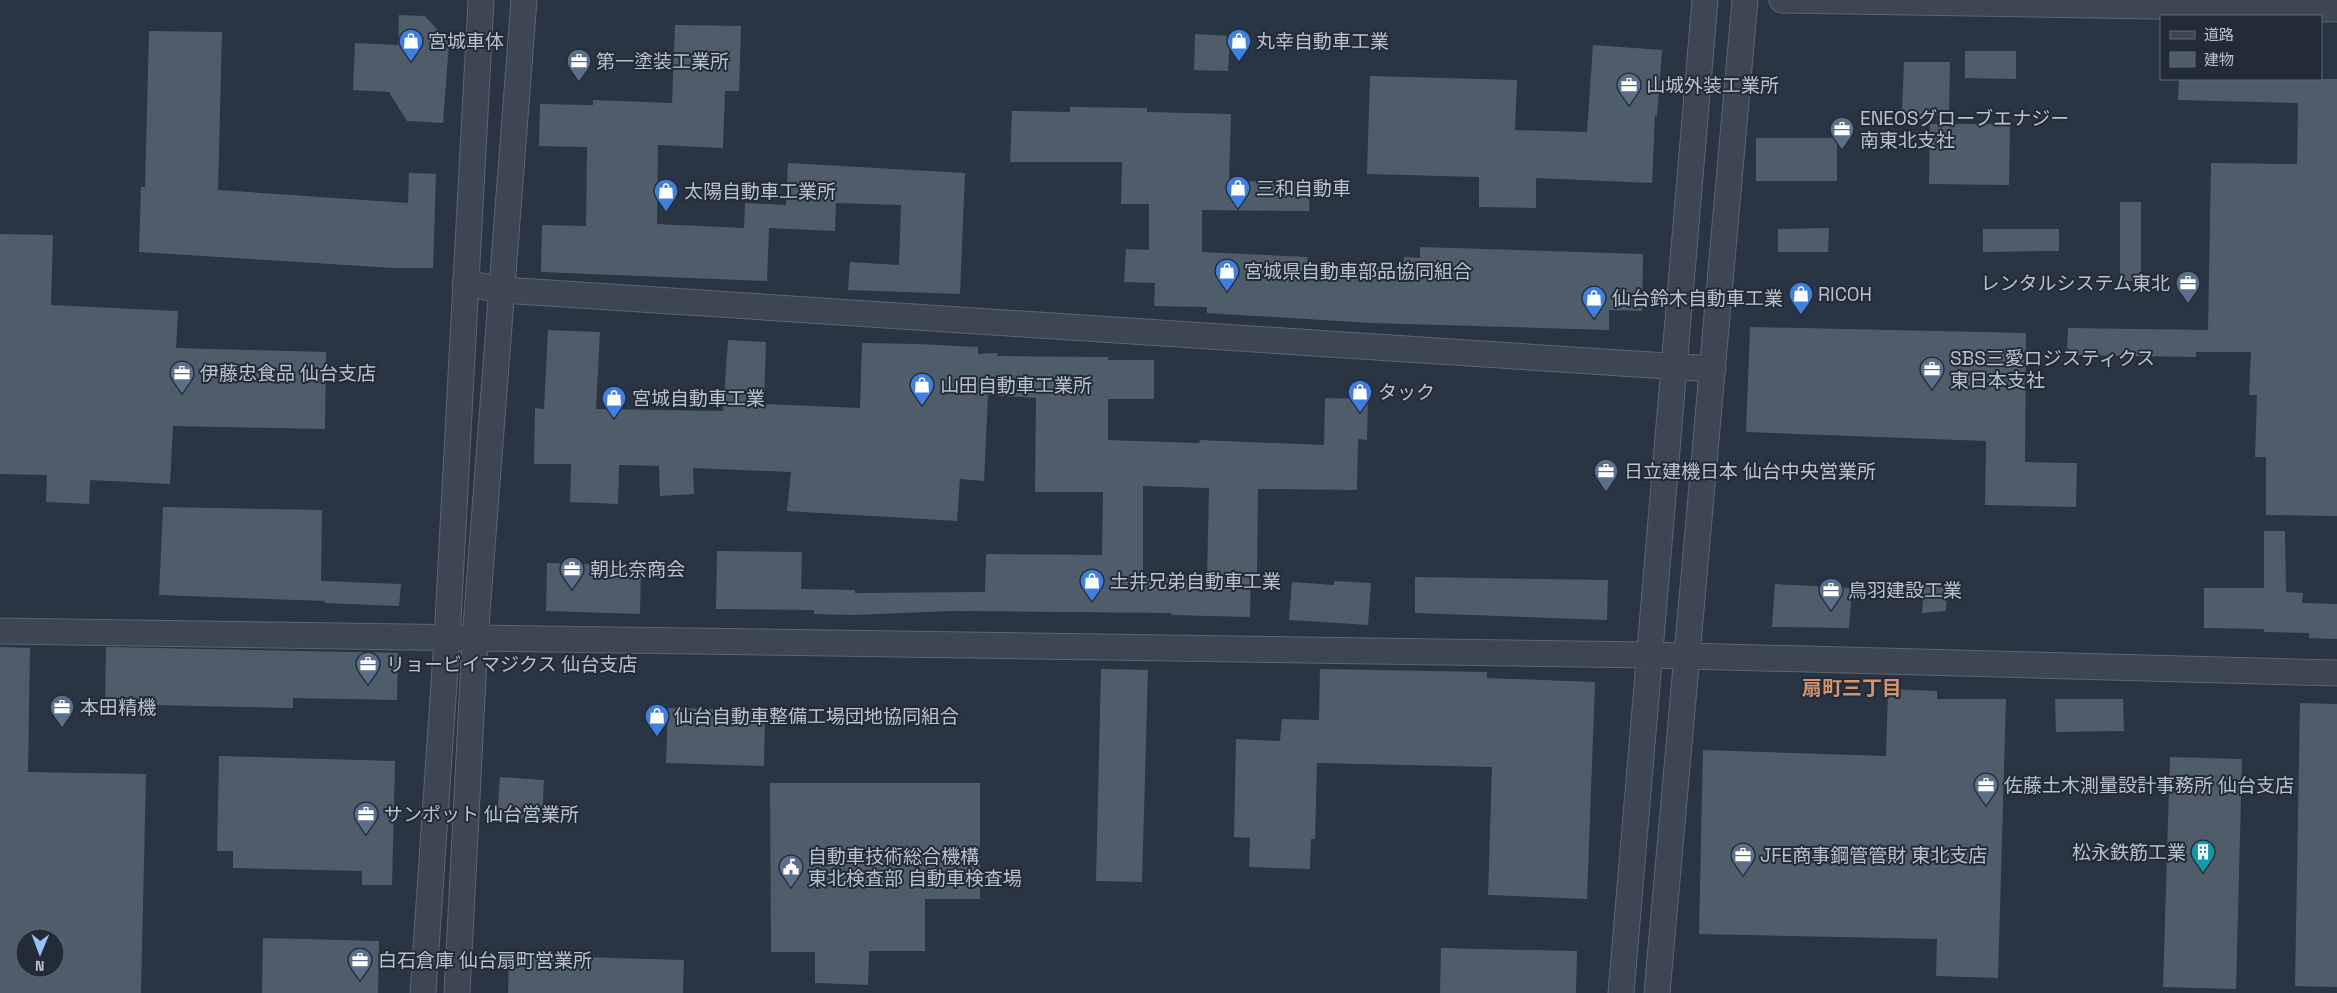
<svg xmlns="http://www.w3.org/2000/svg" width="2337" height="993" font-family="'Space Grotesk','Noto Sans JP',sans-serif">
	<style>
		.building { fill: #4f5d6b; fill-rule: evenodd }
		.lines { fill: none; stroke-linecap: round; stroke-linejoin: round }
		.minor-casing { stroke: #5b6570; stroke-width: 27 }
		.minor { stroke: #3d4753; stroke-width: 25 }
		.labels { text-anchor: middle; stroke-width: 4; stroke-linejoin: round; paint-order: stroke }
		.poi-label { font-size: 19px; fill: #bac2cc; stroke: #222c38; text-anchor: start }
		.neighbourhood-label { font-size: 20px; font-weight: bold; fill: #d2956f; stroke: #222c38 }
	</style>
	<rect width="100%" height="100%" fill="#293543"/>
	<path class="building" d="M 399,15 L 425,16 L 449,43 L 443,123 L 407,121 L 389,92 L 353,90 L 355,43 L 398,45 Z
		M 675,25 L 741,26 L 739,91 L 725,91 L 723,148 L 658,145 L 657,224 L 744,228 L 745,203 L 786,205 L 788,163 L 965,173 L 960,294 L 848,290 L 850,262 L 899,265 L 901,205 L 836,203 L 835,231 L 769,228 L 767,281 L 541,272 L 542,225 L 586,226 L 587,147 L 539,146 L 540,104 L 593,105 L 593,100 L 672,103 Z
		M 149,31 L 222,32 L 218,190 L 408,203 L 409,173 L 436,174 L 433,268 L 394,268 L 139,252 L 141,187 L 145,187 Z
		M 1195,34 L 1230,36 L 1228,71 L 1194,70 Z
		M 1593,45 L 1662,50 L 1657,116 L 1655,115 L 1652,183 L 1536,178 L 1536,208 L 1479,207 L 1479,177 L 1367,174 L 1370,76 L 1517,80 L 1515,130 L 1587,132 Z
		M 1965,51 L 2016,51 L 2016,79 L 1965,78 Z
		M 1904,62 L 1950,62 L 1949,115 L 1902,114 Z
		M 2179,79 L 2337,79 L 2337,516 L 2266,515 L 2266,457 L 2255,457 L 2257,395 L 2249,395 L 2251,352 L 2196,352 L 2196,357 L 2067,355 L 2068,328 L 2208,330 L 2211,163 L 2297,164 L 2298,103 L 2178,100 Z
		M 1070,107 L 1147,108 L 1147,112 L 1231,114 L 1229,181 L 1310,182 L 1309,211 L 1202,210 L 1202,252 L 1308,257 L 1307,263 L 1403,269 L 1404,257 L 1420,258 L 1420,247 L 1643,254 L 1642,311 L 1609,310 L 1609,330 L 1371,323 L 1207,313 L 1207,307 L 1154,306 L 1155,283 L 1124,282 L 1126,249 L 1149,250 L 1149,204 L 1121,204 L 1122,162 L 1010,162 L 1012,111 L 1070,112 Z
		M 1930,124 L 2010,124 L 2009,185 L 1929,184 Z
		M 1756,138 L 1837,138 L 1837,181 L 1756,181 Z
		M 2120,202 L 2141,202 L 2141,281 L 2120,281 Z
		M 1829,228 L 1828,252 L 1778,252 L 1778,229 Z
		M 1983,229 L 2059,229 L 2059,251 L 1983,252 Z
		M 0,234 L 53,235 L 51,305 L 178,311 L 176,348 L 326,352 L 325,429 L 173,426 L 170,484 L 90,480 L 89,504 L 46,502 L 47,475 L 0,474 Z
		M 1750,327 L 2026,333 L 2025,462 L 2077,463 L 2076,507 L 1985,505 L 1986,441 L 1746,432 Z
		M 548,330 L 600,332 L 596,409 L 723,411 L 728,340 L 766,342 L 764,404 L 860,408 L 862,343 L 918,344 L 978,347 L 978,354 L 997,353 L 997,356 L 1108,357 L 1108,360 L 1154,360 L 1154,399 L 1108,399 L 1108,440 L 1199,443 L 1200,440 L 1324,445 L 1325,398 L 1368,399 L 1367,440 L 1358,439 L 1357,490 L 1258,489 L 1257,573 L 1251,573 L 1250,617 L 1171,615 L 1171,613 L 951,611 L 854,615 L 814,614 L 814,610 L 716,609 L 717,551 L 802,552 L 801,589 L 855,590 L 855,593 L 985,592 L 986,554 L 1102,555 L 1103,492 L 1035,492 L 1036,398 L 988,395 L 984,481 L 960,479 L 957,521 L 787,511 L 791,472 L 693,468 L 694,494 L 660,496 L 659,466 L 619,465 L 618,504 L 570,502 L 571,464 L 534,464 L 535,408 L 544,409 ZM 1143,486 L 1209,488 L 1207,579 L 1143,577 Z
		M 163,507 L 322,510 L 321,581 L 401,584 L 399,606 L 325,603 L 325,601 L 159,595 Z
		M 2264,531 L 2285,531 L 2286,592 L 2303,593 L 2302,603 L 2337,604 L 2337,639 L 2309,638 L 2309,633 L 2264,632 L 2264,629 L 2204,628 L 2204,588 L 2264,588 Z
		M 547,563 L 641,566 L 640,614 L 546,611 Z
		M 1415,577 L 1608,580 L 1607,620 L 1415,613 Z
		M 1334,581 L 1371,583 L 1368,625 L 1289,620 L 1292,582 L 1334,585 Z
		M 1775,584 L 1852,588 L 1849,628 L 1772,627 Z
		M 1924,586 L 1947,588 L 1946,611 L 1922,613 Z
		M 0,647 L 30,648 L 28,772 L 146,774 L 141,993 L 0,993 ZM 25,938 L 55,938 L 55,968 L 25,968 Z
		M 106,647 L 398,653 L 397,700 L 293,698 L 293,708 L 105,704 Z
		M 1101,669 L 1148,670 L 1142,882 L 1096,881 Z
		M 1320,669 L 1487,672 L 1487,678 L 1595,682 L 1587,899 L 1488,895 L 1492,767 L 1317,763 L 1315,839 L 1311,839 L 1310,869 L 1249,867 L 1250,838 L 1234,837 L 1236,739 L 1280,741 L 1282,719 L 1319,720 Z
		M 1888,689 L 1937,691 L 1937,699 L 2006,699 L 1998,978 L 1936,976 L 1937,939 L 1699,934 L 1703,750 L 1886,756 Z
		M 2055,699 L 2123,699 L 2124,731 L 2056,732 Z
		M 2300,703 L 2337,704 L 2337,987 L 2295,986 Z
		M 668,708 L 765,710 L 764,766 L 666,763 Z
		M 219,756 L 395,761 L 392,885 L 362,885 L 362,871 L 233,868 L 233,851 L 217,851 Z
		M 2170,757 L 2242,759 L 2236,989 L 2163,987 Z
		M 500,777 L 544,780 L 542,820 L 497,817 Z
		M 770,783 L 980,783 L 980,899 L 925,899 L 925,951 L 869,951 L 868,985 L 815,983 L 815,952 L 771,952 Z
		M 263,938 L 379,941 L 378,993 L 262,993 Z
		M 1441,948 L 1577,951 L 1576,993 L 1440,993 Z
		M 509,955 L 684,960 L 683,993 L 508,993 Z"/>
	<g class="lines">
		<defs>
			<path id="minor" d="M 1782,0 L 2337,9
				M 465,283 L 502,290 L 1713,369
				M 0,631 L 1650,655 L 2337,673
				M 423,993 L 447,639 L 481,0
				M 457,993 L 475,639 L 524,0
				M 1621,993 L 1705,0
				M 1657,993 L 1745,0"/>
		</defs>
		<use href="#minor" class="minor-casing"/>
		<use href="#minor" class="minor"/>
	</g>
	<defs>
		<symbol id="shop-pin" viewBox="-11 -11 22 30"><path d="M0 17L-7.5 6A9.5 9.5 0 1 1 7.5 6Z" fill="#3f7fe0" stroke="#222c38"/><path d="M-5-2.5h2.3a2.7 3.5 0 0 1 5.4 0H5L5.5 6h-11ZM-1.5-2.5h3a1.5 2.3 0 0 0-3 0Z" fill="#fff"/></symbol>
		<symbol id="office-pin" viewBox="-11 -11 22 30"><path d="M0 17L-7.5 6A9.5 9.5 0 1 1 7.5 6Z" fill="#5c6f8a" stroke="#222c38"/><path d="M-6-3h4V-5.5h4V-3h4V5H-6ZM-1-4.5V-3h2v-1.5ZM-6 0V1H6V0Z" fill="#fff"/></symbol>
		<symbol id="building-pin" viewBox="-11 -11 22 30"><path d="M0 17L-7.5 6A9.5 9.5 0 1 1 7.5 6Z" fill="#0f9aa8" stroke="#222c38"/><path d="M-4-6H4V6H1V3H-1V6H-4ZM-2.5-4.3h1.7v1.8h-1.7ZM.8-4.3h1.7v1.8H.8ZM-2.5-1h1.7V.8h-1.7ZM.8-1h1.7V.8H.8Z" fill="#fff"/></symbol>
		<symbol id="civic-pin" viewBox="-11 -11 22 30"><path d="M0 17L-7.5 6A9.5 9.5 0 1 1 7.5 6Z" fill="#5c6f8a" stroke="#222c38"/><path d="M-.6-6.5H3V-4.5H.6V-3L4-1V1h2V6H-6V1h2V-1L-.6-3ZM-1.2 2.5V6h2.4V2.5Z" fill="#fff"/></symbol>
	</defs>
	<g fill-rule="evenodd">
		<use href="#shop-pin" x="397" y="27" width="28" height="38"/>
		<use href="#shop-pin" x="1225" y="27" width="28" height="38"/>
		<use href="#office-pin" x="565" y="47" width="28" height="38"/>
		<use href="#office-pin" x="1615" y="71" width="28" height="38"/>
		<use href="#office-pin" x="1828" y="115" width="28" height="38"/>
		<use href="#shop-pin" x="1224" y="174" width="28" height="38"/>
		<use href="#shop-pin" x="652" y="177" width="28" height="38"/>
		<use href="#shop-pin" x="1213" y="257" width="28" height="38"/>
		<use href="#office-pin" x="2174" y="269" width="28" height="38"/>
		<use href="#shop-pin" x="1787" y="280" width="28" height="38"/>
		<use href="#shop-pin" x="1580" y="284" width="28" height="38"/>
		<use href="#office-pin" x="1918" y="355" width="28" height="38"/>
		<use href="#office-pin" x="168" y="359" width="28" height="38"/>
		<use href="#shop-pin" x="908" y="371" width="28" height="38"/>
		<use href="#shop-pin" x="1346" y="378" width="28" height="38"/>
		<use href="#shop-pin" x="600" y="384" width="28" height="38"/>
		<use href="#office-pin" x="1592" y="457" width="28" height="38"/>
		<use href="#office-pin" x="558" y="555" width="28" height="38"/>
		<use href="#shop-pin" x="1078" y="567" width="28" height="38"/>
		<use href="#office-pin" x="1817" y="576" width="28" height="38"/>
		<use href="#office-pin" x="354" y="650" width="28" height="38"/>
		<use href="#office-pin" x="48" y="693" width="28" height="38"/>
		<use href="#shop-pin" x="643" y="702" width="28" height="38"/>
		<use href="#office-pin" x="1972" y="771" width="28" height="38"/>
		<use href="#office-pin" x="352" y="800" width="28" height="38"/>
		<use href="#building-pin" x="2189" y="838" width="28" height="38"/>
		<use href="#office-pin" x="1729" y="841" width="28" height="38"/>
		<use href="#civic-pin" x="777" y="853" width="28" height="38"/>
		<use href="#office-pin" x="346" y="946" width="28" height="38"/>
	</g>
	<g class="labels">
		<g class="poi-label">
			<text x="428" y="48">宮城車体</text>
			<text x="1256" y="48">丸幸自動車工業</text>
			<text x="596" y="68">第一塗装工業所</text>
			<text x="1646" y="92">山城外装工業所</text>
			<text x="1860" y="125">ENEOSグローブエナジー<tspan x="1860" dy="22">南東北支社</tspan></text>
			<text x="1256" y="195">三和自動車</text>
			<text x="684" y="198">太陽自動車工業所</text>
			<text x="1244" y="278">宮城県自動車部品協同組合</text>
			<text x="2170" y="290" text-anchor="end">レンタルシステム東北</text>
			<text x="1818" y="301">RICOH</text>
			<text x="1612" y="305">仙台鈴木自動車工業</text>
			<text x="1950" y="365">SBS三愛ロジスティクス<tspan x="1950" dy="22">東日本支社</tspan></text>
			<text x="200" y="380">伊藤忠食品 仙台支店</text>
			<text x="940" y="392">山田自動車工業所</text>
			<text x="1378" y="399">タック</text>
			<text x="632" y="405">宮城自動車工業</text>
			<text x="1624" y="478">日立建機日本 仙台中央営業所</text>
			<text x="590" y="576">朝比奈商会</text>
			<text x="1110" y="588">土井兄弟自動車工業</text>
			<text x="1848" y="597">鳥羽建設工業</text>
			<text x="386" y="671">リョービイマジクス 仙台支店</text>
			<text x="80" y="714">本田精機</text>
			<text x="674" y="723">仙台自動車整備工場団地協同組合</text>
			<text x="2004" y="792">佐藤土木測量設計事務所 仙台支店</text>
			<text x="384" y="821">サンポット 仙台営業所</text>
			<text x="2186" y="859" text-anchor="end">松永鉄筋工業</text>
			<text x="1760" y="862">JFE商事鋼管管財 東北支店</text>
			<text x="808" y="863">自動車技術総合機構<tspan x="808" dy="22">東北検査部 自動車検査場</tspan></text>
			<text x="378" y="967">白石倉庫 仙台扇町営業所</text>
		</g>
		<g class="neighbourhood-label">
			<text x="1852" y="695">扇町三丁目</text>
		</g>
	</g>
	<rect x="2160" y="15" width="162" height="65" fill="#222c38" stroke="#5f6873"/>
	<rect x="2170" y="31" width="25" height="8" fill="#3d4753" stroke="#5f6873"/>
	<text x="2204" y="40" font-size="15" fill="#bac2cc">道路</text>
	<rect x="2170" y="52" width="25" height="15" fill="#4f5d6b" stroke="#5f6873"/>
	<text x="2204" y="65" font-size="15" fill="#bac2cc">建物</text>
	<g transform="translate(40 953) rotate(181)"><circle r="24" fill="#222c38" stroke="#5f6873"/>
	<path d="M0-4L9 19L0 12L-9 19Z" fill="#97c0f4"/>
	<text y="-8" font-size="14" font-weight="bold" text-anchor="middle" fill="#bac2cc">N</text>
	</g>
</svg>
